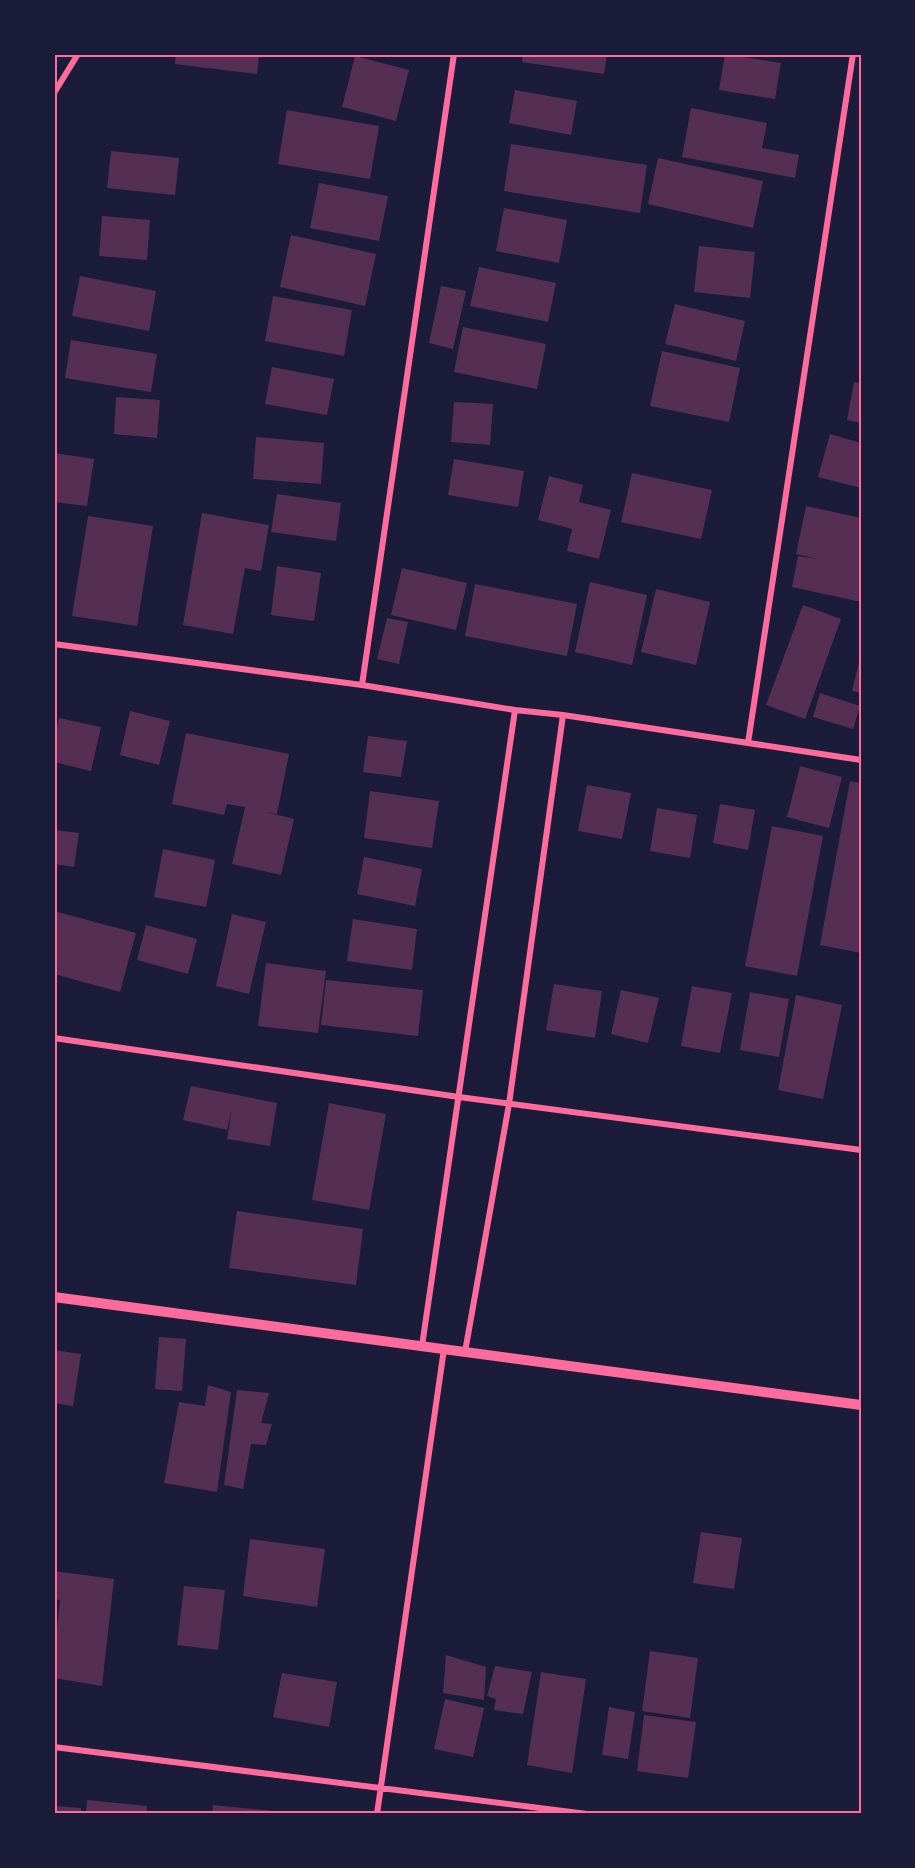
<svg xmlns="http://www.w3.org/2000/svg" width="915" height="1868" font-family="'Source Sans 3',sans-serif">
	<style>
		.building { fill: #542f53 }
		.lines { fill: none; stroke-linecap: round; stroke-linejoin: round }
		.minor { stroke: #ff6b9d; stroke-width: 6 }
		.tertiary { stroke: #ff6b9d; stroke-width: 10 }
		.neatline { fill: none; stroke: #ff6b9d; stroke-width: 2 }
	</style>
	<rect width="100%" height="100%" fill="#1b1b3a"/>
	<path class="building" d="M 176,54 L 259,54 L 257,74 L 175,64 Z
		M 523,54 L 607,54 L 604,74 L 522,62 Z
		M 725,54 L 781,63 L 775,99 L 719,90 Z
		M 355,56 L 409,70 L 396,121 L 342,107 Z
		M 515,90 L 577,101 L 571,135 L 509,123 Z
		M 691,108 L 767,123 L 762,148 L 799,155 L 795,178 L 682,157 Z
		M 287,110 L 379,126 L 370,179 L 278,164 Z
		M 511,144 L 647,165 L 640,213 L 504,191 Z
		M 111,151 L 179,158 L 175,195 L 107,188 Z
		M 658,158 L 763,181 L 753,228 L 648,204 Z
		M 319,183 L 388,196 L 379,241 L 310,228 Z
		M 504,208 L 567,220 L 559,263 L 496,251 Z
		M 102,216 L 150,220 L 147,260 L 99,256 Z
		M 291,235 L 376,254 L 365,306 L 280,287 Z
		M 699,246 L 755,252 L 750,298 L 694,292 Z
		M 479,267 L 556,283 L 548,322 L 470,306 Z
		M 80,276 L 156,291 L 149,331 L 72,316 Z
		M 441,286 L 466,291 L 453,349 L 429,343 Z
		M 273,296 L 352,310 L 344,356 L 265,341 Z
		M 675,304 L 745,321 L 736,361 L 665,344 Z
		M 463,327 L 546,344 L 537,389 L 454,372 Z
		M 71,340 L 157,354 L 151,392 L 65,378 Z
		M 662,351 L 740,368 L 729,422 L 650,406 Z
		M 272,367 L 334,379 L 327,415 L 265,404 Z
		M 854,382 L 861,383 L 861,423 L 847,420 Z
		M 116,397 L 160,400 L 157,438 L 114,434 Z
		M 454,402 L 493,404 L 490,445 L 451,442 Z
		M 830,434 L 861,443 L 861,488 L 818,477 Z
		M 256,437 L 324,443 L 321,484 L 253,479 Z
		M 54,453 L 94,459 L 87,506 L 54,502 Z
		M 454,459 L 524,471 L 518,507 L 448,495 Z
		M 632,473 L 712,490 L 701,539 L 621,522 Z
		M 549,476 L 583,485 L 579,502 L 611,510 L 599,559 L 567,551 L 572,529 L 538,520 Z
		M 277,494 L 341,503 L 336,541 L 271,532 Z
		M 806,506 L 861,518 L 861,602 L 792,587 L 798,556 L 818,559 L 796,554 Z
		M 202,513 L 269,525 L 261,571 L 245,568 L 233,634 L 183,625 Z
		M 88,516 L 153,526 L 137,626 L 72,616 Z
		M 277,566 L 321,573 L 314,621 L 271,615 Z
		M 402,568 L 467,583 L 456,630 L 391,615 Z
		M 590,582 L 647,595 L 632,665 L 575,652 Z
		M 475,584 L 577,604 L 567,656 L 465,636 Z
		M 656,589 L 710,602 L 696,665 L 641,652 Z
		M 803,605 L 841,619 L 805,719 L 766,705 Z
		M 387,618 L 408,622 L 399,664 L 377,659 Z
		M 860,658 L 861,658 L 861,693 L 852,691 Z
		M 820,693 L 860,706 L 853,729 L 813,717 Z
		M 130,711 L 170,721 L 159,765 L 120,755 Z
		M 59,718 L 101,727 L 91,771 L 54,762 L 54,740 Z
		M 186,733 L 289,754 L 277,814 L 266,812 L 294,819 L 281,875 L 232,864 L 245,807 L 227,804 L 224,815 L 172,804 Z
		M 368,736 L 407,741 L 401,777 L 363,772 Z
		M 800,766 L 842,777 L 829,828 L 787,817 Z
		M 850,781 L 861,783 L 861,953 L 820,945 Z
		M 587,785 L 631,793 L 622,839 L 578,831 Z
		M 370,791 L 439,801 L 432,848 L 364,838 Z
		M 720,804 L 755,810 L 748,850 L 713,843 Z
		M 657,808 L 697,815 L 690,858 L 650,851 Z
		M 772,826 L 823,836 L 797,976 L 745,966 Z
		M 54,830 L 79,833 L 74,867 L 54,864 Z
		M 163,849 L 215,860 L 206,907 L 154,897 Z
		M 364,857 L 422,869 L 415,906 L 357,894 Z
		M 54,911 L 136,933 L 120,992 L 54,974 Z
		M 232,914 L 266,922 L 249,994 L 216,986 Z
		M 353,919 L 417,929 L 412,970 L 347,961 Z
		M 146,925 L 197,939 L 188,974 L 137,960 Z
		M 266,963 L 326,971 L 318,1033 L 258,1026 Z
		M 326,980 L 423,990 L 418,1036 L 321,1025 Z
		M 554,984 L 602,991 L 595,1038 L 546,1030 Z
		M 692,986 L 732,993 L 720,1053 L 681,1046 Z
		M 621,990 L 659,998 L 648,1043 L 611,1034 Z
		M 750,992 L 789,999 L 779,1057 L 740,1050 Z
		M 796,995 L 842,1005 L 823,1099 L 778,1090 Z
		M 191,1086 L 277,1103 L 270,1146 L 227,1139 L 232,1109 L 227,1130 L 183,1120 Z
		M 329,1103 L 386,1114 L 369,1210 L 312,1200 Z
		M 237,1211 L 363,1229 L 356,1285 L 229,1268 Z
		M 159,1337 L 186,1339 L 182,1391 L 155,1389 Z
		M 54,1350 L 81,1354 L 73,1406 L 54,1403 Z
		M 208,1385 L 231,1392 L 217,1492 L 164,1483 L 179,1402 L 205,1406 Z
		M 237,1390 L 269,1393 L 261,1423 L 272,1424 L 266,1445 L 251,1444 L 243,1489 L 224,1485 Z
		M 701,1532 L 742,1538 L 734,1589 L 693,1583 Z
		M 250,1539 L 325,1549 L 317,1607 L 243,1596 Z
		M 54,1571 L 114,1579 L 102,1686 L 54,1678 L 54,1658 L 60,1600 L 54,1599 Z
		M 184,1586 L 225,1590 L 218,1650 L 177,1645 Z
		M 650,1651 L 698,1658 L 690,1718 L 642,1711 Z
		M 446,1655 L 486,1667 L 484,1700 L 443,1693 Z
		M 495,1666 L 532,1672 L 523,1714 L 494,1710 L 496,1699 L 487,1696 Z
		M 541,1672 L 586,1679 L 572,1773 L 527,1765 Z
		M 282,1673 L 337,1682 L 329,1727 L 273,1717 Z
		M 445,1699 L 484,1708 L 473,1757 L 434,1749 Z
		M 609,1707 L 635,1712 L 628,1759 L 602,1755 Z
		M 644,1715 L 696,1722 L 688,1778 L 637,1771 Z
		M 87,1800 L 147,1806 L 146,1814 L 86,1814 Z
		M 213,1805 L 283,1812 L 283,1814 L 212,1814 Z
		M 54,1806 L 81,1808 L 81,1814 L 54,1814 Z"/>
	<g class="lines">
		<path class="minor" d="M 54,93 L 78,54
			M 54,644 L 362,685 L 515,710 L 563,715 L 861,760
			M 362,685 L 454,54
			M 748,743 L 853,54
			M 54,1038 L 459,1097 L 861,1150
			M 422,1346 L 515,710
			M 465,1352 L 509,1104 L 563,715
			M 54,1747 L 587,1814
			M 377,1814 L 444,1349"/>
		<path class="tertiary" d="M 54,1297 L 861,1405"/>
	</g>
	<rect width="915" height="1868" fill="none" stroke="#1b1b3a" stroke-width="111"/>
	<rect x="56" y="56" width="804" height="1756" class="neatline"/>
</svg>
